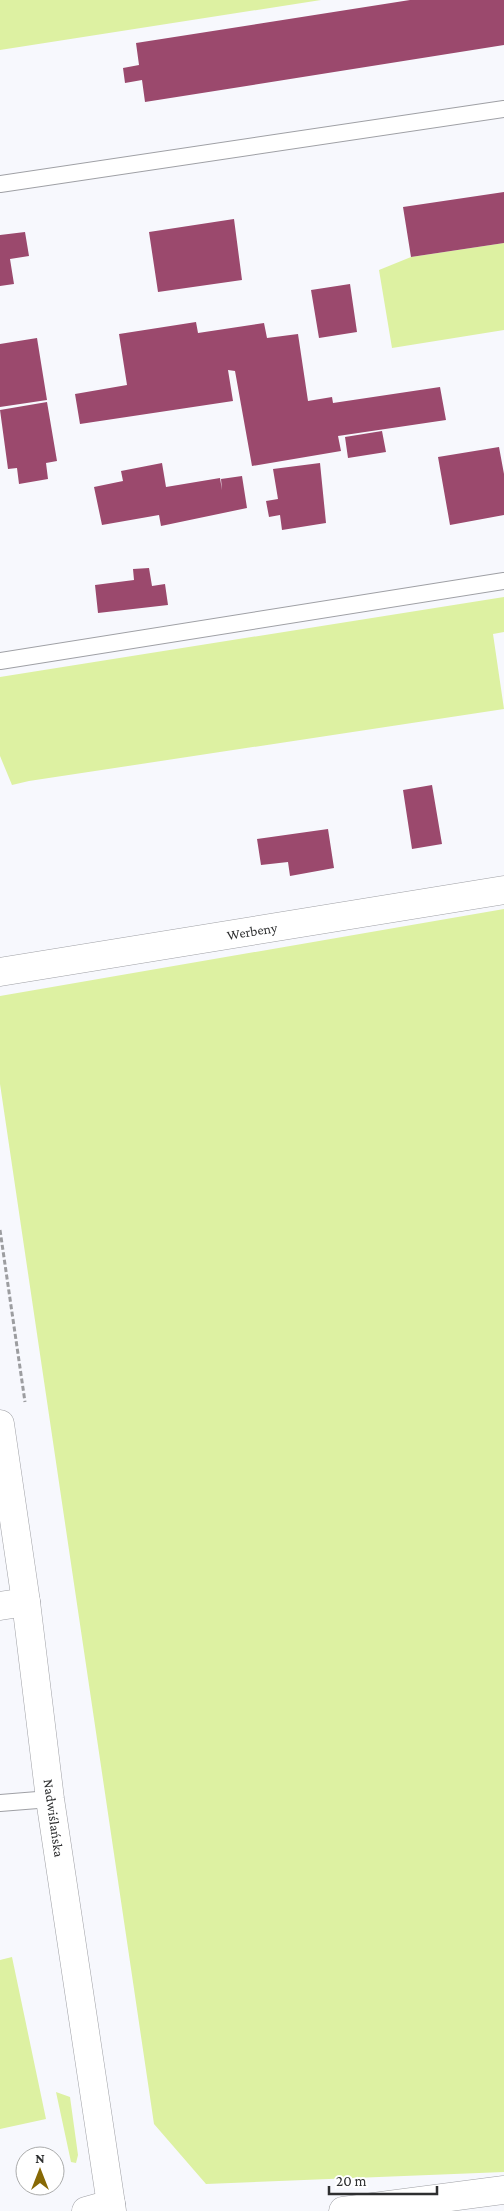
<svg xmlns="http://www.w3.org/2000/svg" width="504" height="2211" font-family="'Crimson Pro',serif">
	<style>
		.green { fill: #ddf1a2 }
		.building { fill: #9b496d }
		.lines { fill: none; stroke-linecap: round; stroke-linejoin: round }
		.service-casing { stroke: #9fa0a5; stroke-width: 18 }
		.minor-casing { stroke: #9fa0a5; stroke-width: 29 }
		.secondary-casing { stroke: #9fa0a5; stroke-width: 29 }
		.path { stroke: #9c9da0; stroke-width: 3; stroke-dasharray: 5 2.5; stroke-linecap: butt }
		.service { stroke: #fff; stroke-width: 16 }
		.minor { stroke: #fff; stroke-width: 28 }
		.secondary { stroke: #fff; stroke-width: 28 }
		.labels { text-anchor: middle; stroke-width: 5; stroke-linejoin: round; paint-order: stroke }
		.street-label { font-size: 14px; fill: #2e2f30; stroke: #fff }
	</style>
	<rect width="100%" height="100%" fill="#f7f8fd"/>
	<path class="green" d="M 0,0 L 321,0 L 0,50 Z
		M 504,243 L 504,330 L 392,348 L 379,270 L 411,257 Z
		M 504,597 L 504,632 L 493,634 L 504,709 L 29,781 L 12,785 L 0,756 L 0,677 Z
		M 504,909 L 504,2172 L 206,2184 L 154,2124 L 0,1084 L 0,996 Z
		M 12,1957 L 46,2119 L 0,2129 L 0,1960 Z
		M 56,2092 L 70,2097 L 78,2155 L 76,2163 L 71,2162 Z"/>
	<path class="building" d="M 410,0 L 504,0 L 504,45 L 145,102 L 142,80 L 125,83 L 123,68 L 139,65 L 136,43 Z
		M 504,192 L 504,243 L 411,257 L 403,207 Z
		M 234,219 L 242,280 L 158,292 L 149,232 Z
		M 25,232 L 29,256 L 10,259 L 14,284 L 0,286 L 0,235 Z
		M 350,284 L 357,332 L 319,338 L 311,290 Z
		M 196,322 L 198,333 L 264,323 L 267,338 L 298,334 L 308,401 L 332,397 L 333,403 L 440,387 L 446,420 L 338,436 L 341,451 L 252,466 L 235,371 L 228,370 L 233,401 L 80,424 L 75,394 L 127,385 L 119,334 Z
		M 37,338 L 47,400 L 0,407 L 0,344 Z
		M 47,402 L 57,461 L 46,463 L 48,479 L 19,484 L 17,468 L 8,469 L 0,410 Z
		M 382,431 L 386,452 L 348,458 L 345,437 Z
		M 499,447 L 504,474 L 504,515 L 450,525 L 438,457 Z
		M 162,463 L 166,487 L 220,478 L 222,490 L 221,479 L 242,476 L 247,508 L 161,526 L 159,515 L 102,525 L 94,487 L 123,481 L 121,471 Z
		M 320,463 L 326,523 L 282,530 L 280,515 L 269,517 L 266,501 L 278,499 L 273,469 Z
		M 149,568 L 152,586 L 165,584 L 168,605 L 98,613 L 95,585 L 134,580 L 133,569 Z
		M 432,785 L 442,844 L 412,849 L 403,790 Z
		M 328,829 L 334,868 L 290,876 L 288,862 L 261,865 L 257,839 Z"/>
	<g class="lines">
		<defs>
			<path id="service" d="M 0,184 L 504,109
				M 0,661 L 504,581
				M 0,1803 L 50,1799"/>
			<path id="minor" d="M 0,972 L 504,890
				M 0,1606 L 26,1602
				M 86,2211 L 111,2204
				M 343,2211 L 504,2190"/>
			<path id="secondary" d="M 0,1424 L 26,1602 L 50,1799 L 112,2211"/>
		</defs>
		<use href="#service" class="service-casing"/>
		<use href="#minor" class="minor-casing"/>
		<use href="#secondary" class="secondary-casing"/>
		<path class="path" d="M 0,1230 L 25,1402"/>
		<use href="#service" class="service"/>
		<use href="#minor" class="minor"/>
		<use href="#secondary" class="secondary"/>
	</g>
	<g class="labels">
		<g class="street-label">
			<text transform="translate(252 931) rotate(-9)" y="5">Werbeny</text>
			<text transform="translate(54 1818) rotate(82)" y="5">Nadwiślańska</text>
		</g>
	</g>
	<g transform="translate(40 2171)"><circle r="24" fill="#ffffff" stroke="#abacac"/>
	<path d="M0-4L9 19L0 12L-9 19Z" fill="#876905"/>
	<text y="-8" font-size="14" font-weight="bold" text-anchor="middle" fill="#2e2f30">N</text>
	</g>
	<path d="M329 2186v8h108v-8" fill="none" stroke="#2e2f30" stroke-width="2.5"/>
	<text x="336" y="2186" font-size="15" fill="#2e2f30" stroke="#ffffff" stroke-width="4" paint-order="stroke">20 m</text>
</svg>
